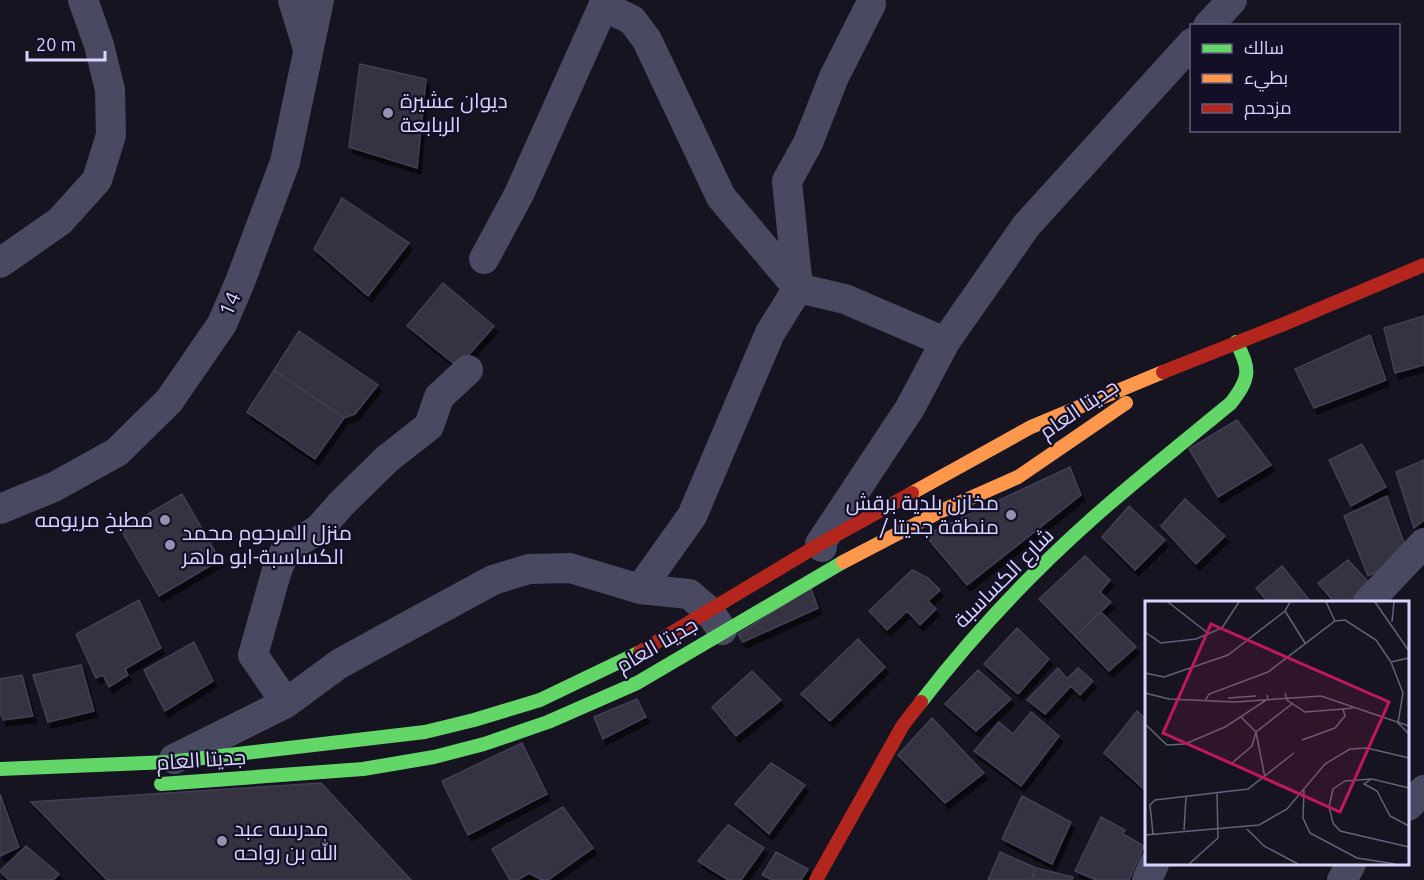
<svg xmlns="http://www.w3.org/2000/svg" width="1424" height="880" font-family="Ubuntu,Cairo,sans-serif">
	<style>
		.building { fill: #343243; stroke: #433f54; stroke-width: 1.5; filter: url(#shadow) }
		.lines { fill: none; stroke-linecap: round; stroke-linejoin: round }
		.street { stroke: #4a4962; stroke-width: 30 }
		.fast { stroke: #63d668; stroke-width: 14 }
		.slow { stroke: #ff974d; stroke-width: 14 }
		.jam { stroke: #b3261e; stroke-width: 14 }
		.poi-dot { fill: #9591b1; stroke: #130f26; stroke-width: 2 }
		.labels { text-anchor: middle; stroke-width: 4.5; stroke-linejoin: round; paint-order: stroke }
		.poi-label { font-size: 21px; fill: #d9d4ff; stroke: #130f26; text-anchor: start }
		.street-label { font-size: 21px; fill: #d9d4ff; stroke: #130f26 }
		.inset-road { fill: none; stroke: #64617a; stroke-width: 1.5 }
		.view { fill: #c2185b; fill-opacity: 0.15; stroke: #c2185b; stroke-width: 3 }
		.inset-edge { fill: none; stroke: #d9d4ff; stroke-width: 3 }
	</style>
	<defs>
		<filter id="shadow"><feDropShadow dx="3.5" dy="6" stdDeviation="0" flood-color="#0009"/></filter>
	</defs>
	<rect width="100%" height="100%" fill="#161421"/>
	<path class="building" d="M 360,64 L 426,79 L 417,168 L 349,147 Z
		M 342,198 L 409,243 L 368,296 L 314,249 Z
		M 443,283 L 494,326 L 458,367 L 407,326 Z
		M 1424,316 L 1424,365 L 1395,373 L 1384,328 Z
		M 299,331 L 378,385 L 355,414 L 344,418 L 274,370 Z
		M 1370,335 L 1386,380 L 1314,408 L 1295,369 Z
		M 274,370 L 344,418 L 315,459 L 247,412 Z
		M 1237,420 L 1271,465 L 1218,497 L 1189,449 Z
		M 1362,444 L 1386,487 L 1351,506 L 1329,460 Z
		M 1424,460 L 1424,520 L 1414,528 L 1396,472 Z
		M 1070,467 L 1081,495 L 967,585 L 925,535 Z
		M 182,494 L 220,560 L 159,596 L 121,530 Z
		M 1387,496 L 1409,556 L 1368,576 L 1344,516 Z
		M 1185,499 L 1225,536 L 1196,564 L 1161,526 Z
		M 1129,506 L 1165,540 L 1135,570 L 1102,537 Z
		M 1085,556 L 1110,580 L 1100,592 L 1111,602 L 1075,636 L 1039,599 Z
		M 1348,560 L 1371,585 L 1347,602 L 1334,602 L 1318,583 Z
		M 1282,566 L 1310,601 L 1309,602 L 1268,602 L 1256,588 Z
		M 912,570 L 928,578 L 940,590 L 928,601 L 936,609 L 920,625 L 907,611 L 887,630 L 869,611 Z
		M 811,588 L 818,608 L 743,642 L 738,634 Z
		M 139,600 L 161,648 L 125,669 L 128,675 L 109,687 L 103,675 L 96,678 L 76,634 Z
		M 1101,612 L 1136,647 L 1109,671 L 1075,636 Z
		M 1017,628 L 1049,659 L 1018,694 L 984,664 Z
		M 858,639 L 885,667 L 830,721 L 801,694 Z
		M 194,642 L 213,681 L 165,711 L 144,670 Z
		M 81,665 L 94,711 L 48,722 L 33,675 Z
		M 1058,668 L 1067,679 L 1078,668 L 1093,681 L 1080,695 L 1071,686 L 1045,714 L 1027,700 Z
		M 978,670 L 1011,699 L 976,731 L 945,704 Z
		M 752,671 L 781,700 L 736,736 L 712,707 Z
		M 22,675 L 33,716 L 3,720 L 0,712 L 0,679 Z
		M 637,699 L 646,717 L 603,739 L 594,717 Z
		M 1137,711 L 1146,719 L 1146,791 L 1104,753 Z
		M 1031,712 L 1059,736 L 1021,786 L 974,751 L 999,722 L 1013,734 Z
		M 932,718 L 984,773 L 945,803 L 898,755 Z
		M 522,743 L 547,794 L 468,835 L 442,781 Z
		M 771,763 L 805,785 L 769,834 L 735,804 Z
		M 321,783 L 411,880 L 107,880 L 31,802 Z
		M 0,794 L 19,847 L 0,856 Z
		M 1022,796 L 1071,822 L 1052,864 L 1002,839 Z
		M 563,807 L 593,848 L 548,880 L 542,880 L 529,873 L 518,880 L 510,880 L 492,849 Z
		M 1101,817 L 1125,830 L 1123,834 L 1144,846 L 1129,880 L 1096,880 L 1075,871 Z
		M 728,825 L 764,848 L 741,880 L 728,880 L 698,861 Z
		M 26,846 L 59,874 L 53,880 L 9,880 L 0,871 Z
		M 776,852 L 808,869 L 801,880 L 772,880 L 762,875 Z
		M 1000,852 L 1036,868 L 1031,880 L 988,880 Z
		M 1036,868 L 1073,877 L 1072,880 L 1031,880 Z"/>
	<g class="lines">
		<path class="street" d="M 293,0 L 308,49
			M 603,6 L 632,20 L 647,40 L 721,197 L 798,288 L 845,299 L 945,342
			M 1208,26 L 1232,0
			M 484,259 L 519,194 L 606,0
			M 0,263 L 60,221 L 97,180 L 111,135 L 110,90 L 99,45 L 83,0
			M 0,509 L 54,487 L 117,452 L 169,401 L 222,324 L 240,282 L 285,162 L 319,0
			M 822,547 L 820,544 L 910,408 L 945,342 L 1026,226 L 1192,43
			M 640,589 L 692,516 L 770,333 L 798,288 L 787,181 L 808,143 L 834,77 L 871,4
			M 1368,602 L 1424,543
			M 286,703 L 339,664 L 399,631 L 493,580 L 529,569 L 570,568 L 640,589 L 689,594 L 709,611 L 722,630
			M 174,759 L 286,703 L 253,655 L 277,570 L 286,549 L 319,529 L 341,504 L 387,459 L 429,426 L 439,397 L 468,370
			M 1408,806 L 1424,790
			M 1147,880 L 1154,864
			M 1342,880 L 1351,864"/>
		<path class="fast" d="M 921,702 C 972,636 1031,573 1093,518 C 1138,478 1185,441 1231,403 C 1250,378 1251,370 1236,342
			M 0,769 L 169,762 L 425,732 L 474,720 L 540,700 L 640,652
			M 161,784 L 363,769 L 434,757 L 484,744 L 548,722 L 637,683 L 843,562"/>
		<path class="slow" d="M 912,493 L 1031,427 L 1163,372
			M 843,562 L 939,512 L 1018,477 L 1126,403"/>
		<path class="jam" d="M 1163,372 L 1284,324 L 1424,265
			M 640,652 L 820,544 L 912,493
			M 816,880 L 903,725 L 921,702"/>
	</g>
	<g class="poi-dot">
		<circle cx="388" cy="113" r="6"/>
		<circle cx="1011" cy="515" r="6"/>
		<circle cx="165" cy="520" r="6"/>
		<circle cx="170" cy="545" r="6"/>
		<circle cx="222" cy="841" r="6"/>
	</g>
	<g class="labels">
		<g class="poi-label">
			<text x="400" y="108">ديوان عشيرة<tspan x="400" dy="24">الربابعة</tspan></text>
			<text x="999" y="510" text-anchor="end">مخازن بلدية برقش<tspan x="999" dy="24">/ منطقة جديتا</tspan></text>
			<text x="153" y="527" text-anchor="end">مطبخ مريومه</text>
			<text x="182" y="540">منزل المرحوم محمد<tspan x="182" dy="24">الكساسبة-ابو ماهر</tspan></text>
			<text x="234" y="836">مدرسه عبد<tspan x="234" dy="24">الله بن رواحه</tspan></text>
		</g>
		<g class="street-label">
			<text transform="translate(230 304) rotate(-66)" y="7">14</text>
			<text transform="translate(1079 409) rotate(-34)" y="7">جديتا العام</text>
			<text transform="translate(1004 578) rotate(-45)" y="7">شارع الكساسبة</text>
			<text transform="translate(657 645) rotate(-30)" y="7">جديتا العام</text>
			<text transform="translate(201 760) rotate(-4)" y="7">جديتا العام</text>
		</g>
	</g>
	<g transform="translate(1145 601)">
		<rect width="264" height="264" fill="#161421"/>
		<path class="inset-road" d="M 23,1 L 64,33M 181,1 L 190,20M 230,1 L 264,50M 140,10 L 160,42M 247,21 L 249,1M 0,31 L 16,42 L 51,38 L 77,27 L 94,1M 246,61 L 264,57M 0,72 L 19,76 L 83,54 L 140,10 L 145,1M 0,92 L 24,98 L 90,101 L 176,95 L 264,125M 140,92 L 142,99 L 160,111 L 198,108M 83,97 L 111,95M 60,100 L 64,93 L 123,71 L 190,20 L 200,19 L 231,39 L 246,61 L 258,92 L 253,122 L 264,133M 96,116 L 111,131 L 120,177M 0,123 L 22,144 L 40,143 L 80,126 L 123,98 L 122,94M 157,139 L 190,127 L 200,115 L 198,108 L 208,107M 87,162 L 107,145 L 111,131 L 148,102M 225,179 L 219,183 L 232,190 L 245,215 L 264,225M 264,187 L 227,178 L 200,180 L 188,188 L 184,206 L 188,222 L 195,230 L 264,246M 159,189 L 158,217 L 165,232 L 212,257 L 250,263M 102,228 L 119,245 L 153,263M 39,229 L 41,196M 8,233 L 5,204 L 10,199 L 103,188 L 149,152M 0,234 L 114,224 L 142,208 L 180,163 L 205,148 L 222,147 L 264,157M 44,263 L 73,237 L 72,191"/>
		<path class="view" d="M 66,23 L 244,101 L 195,211 L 18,132 Z"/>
		<rect width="264" height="264" class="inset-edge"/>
	</g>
	<rect x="1190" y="24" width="210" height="108" fill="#130f26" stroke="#625e7d" stroke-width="1.5"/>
	<rect x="1202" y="44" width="30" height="9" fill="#63d668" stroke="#625e7d" stroke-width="1.5"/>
	<text x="1244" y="54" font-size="18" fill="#d9d4ff">سالك</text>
	<rect x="1202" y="74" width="30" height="9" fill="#ff974d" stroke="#625e7d" stroke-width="1.5"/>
	<text x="1244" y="84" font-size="18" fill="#d9d4ff">بطيء</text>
	<rect x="1202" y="104" width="30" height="9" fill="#b3261e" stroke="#625e7d" stroke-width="1.5"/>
	<text x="1244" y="114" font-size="18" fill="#d9d4ff">مزدحم</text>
	<path d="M27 51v9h78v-9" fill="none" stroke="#d9d4ff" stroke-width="3"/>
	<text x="36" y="51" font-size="18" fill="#d9d4ff" stroke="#130f26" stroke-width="4.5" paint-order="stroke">20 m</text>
</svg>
